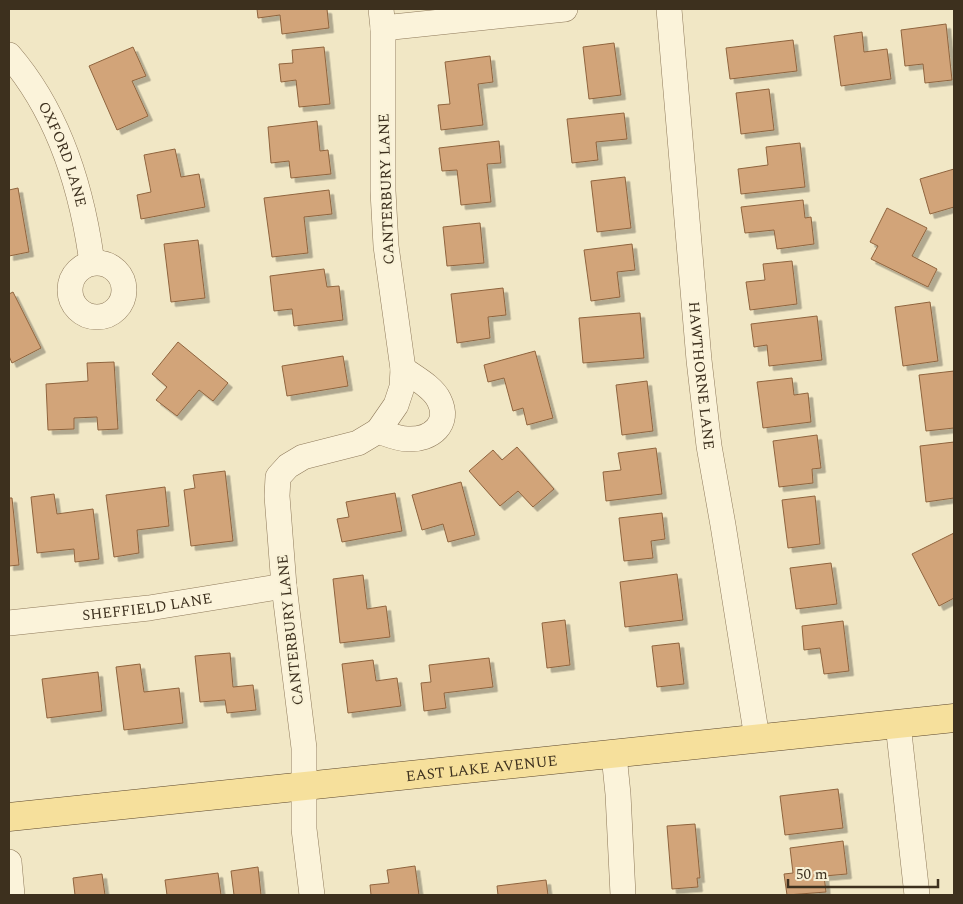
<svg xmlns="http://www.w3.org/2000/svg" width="963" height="904" font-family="Spectral,serif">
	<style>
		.building { fill: #d2a479; stroke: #8f643e; filter: url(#shadow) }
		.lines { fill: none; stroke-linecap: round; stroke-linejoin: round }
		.minor-casing { stroke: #8e795a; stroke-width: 26 }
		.major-casing { stroke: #5c472e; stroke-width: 29 }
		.minor { stroke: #fbf3da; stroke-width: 25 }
		.major { stroke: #f6e09c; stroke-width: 28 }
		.labels { text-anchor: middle; stroke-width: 4; stroke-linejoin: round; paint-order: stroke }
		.street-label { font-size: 15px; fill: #3d301e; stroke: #f8f1d6 }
	</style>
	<defs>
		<filter id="shadow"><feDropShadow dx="4.5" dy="4.5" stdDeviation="0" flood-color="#0004"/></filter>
	</defs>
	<rect width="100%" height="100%" fill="#f1e7c5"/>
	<path class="building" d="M 257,9 L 327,9 L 329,28 L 282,34 L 280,15 L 258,18 Z
		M 946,24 L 952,80 L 925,83 L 923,64 L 905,66 L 901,30 Z
		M 862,32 L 864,52 L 887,49 L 891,79 L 841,86 L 834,36 Z
		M 793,40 L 797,71 L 730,79 L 726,48 Z
		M 614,43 L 621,95 L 589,99 L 583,47 Z
		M 133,47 L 146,76 L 132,81 L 148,116 L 117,130 L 89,66 Z
		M 324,47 L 330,104 L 299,107 L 296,80 L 281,82 L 279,64 L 293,63 L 292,50 Z
		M 490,56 L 493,82 L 478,84 L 483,125 L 441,130 L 438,105 L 450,104 L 445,62 Z
		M 769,89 L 774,130 L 741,134 L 736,93 Z
		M 624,113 L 627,139 L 596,142 L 598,160 L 572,163 L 567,119 Z
		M 317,121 L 320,151 L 328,150 L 331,174 L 291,178 L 289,161 L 271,163 L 268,127 Z
		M 499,141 L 501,163 L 487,164 L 491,202 L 461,205 L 457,170 L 442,171 L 439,148 Z
		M 800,143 L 805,187 L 741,194 L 738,169 L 768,165 L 766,147 Z
		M 175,149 L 181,177 L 199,174 L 205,207 L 141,219 L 137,195 L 151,192 L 144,155 Z
		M 954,169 L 954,207 L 930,214 L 920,179 Z
		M 625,177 L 631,228 L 597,232 L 591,181 Z
		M 18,188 L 29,252 L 9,256 L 9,190 Z
		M 329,190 L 332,214 L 304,217 L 308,253 L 272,257 L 264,198 Z
		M 803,200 L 805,218 L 811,217 L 814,244 L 777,249 L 774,230 L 745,233 L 741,207 Z
		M 887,208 L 927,228 L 912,256 L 937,269 L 928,287 L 871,259 L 878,246 L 870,242 Z
		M 480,223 L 484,263 L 447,266 L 443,227 Z
		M 198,240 L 205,298 L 171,302 L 164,244 Z
		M 632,244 L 635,270 L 617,272 L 620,297 L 591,301 L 584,250 Z
		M 792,261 L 797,304 L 750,310 L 746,282 L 765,280 L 763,264 Z
		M 324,269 L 327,287 L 339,286 L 343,320 L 294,326 L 292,309 L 274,311 L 270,276 Z
		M 503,288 L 506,315 L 488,317 L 490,338 L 457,343 L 451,294 Z
		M 13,292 L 41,348 L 12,363 L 9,356 L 9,294 Z
		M 930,302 L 938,361 L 903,366 L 895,307 Z
		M 640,313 L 644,358 L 583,363 L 579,318 Z
		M 817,316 L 822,360 L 769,366 L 767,345 L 754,347 L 751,324 Z
		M 178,342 L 228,383 L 213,401 L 199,390 L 177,416 L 156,400 L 167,387 L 152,374 Z
		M 535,351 L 553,418 L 527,425 L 523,408 L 513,411 L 504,378 L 488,382 L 484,365 Z
		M 343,356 L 348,386 L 287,396 L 282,366 Z
		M 114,362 L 118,429 L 98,430 L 97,417 L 74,418 L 74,429 L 48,430 L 46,384 L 88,381 L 87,363 Z
		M 954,371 L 954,428 L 926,431 L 919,375 Z
		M 792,378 L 794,395 L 808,393 L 811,422 L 763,428 L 757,382 Z
		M 647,381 L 653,431 L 622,435 L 616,385 Z
		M 817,435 L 821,468 L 812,469 L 813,483 L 779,487 L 773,441 Z
		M 954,442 L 954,498 L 926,502 L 920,446 Z
		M 517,447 L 554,489 L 533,507 L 518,491 L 500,506 L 469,471 L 493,450 L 502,460 Z
		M 656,448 L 662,494 L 606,501 L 603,472 L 621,470 L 618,453 Z
		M 225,471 L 233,541 L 191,546 L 184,490 L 195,488 L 193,475 Z
		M 461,482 L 475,535 L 448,542 L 443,524 L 422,530 L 412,495 Z
		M 165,487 L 169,526 L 137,530 L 139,553 L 114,557 L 106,495 Z
		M 395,493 L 402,531 L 342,542 L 337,519 L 349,517 L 346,502 Z
		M 54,494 L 57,514 L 93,509 L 99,559 L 75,562 L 74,549 L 37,553 L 31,497 Z
		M 815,496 L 820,544 L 788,548 L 782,500 Z
		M 9,498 L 12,498 L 19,565 L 9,566 Z
		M 662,513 L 665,539 L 651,541 L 653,558 L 624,561 L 619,518 Z
		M 954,533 L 954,598 L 939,606 L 912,554 Z
		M 831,563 L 837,604 L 796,609 L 790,568 Z
		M 677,574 L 683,620 L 625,627 L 620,582 Z
		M 363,575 L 367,609 L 386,606 L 390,637 L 340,643 L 333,579 Z
		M 565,620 L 570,665 L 547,668 L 542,623 Z
		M 843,621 L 849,671 L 824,674 L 820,648 L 804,650 L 802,626 Z
		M 679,643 L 684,684 L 657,687 L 652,646 Z
		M 230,653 L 233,687 L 253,685 L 256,710 L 227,713 L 225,700 L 200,702 L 195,656 Z
		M 489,658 L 493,687 L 444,693 L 446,708 L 424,711 L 421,683 L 431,682 L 429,665 Z
		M 373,660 L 376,681 L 397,678 L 401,706 L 348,713 L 342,664 Z
		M 140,664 L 144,692 L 179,688 L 183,723 L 124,730 L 116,667 Z
		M 98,672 L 102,711 L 47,718 L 42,679 Z
		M 838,789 L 843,828 L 785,835 L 780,796 Z
		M 695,824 L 700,878 L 697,878 L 698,887 L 672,889 L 667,826 Z
		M 843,841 L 847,874 L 824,876 L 826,892 L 787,895 L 784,874 L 793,873 L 790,848 Z
		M 415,866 L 419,895 L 371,895 L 370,885 L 389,883 L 387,870 Z
		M 258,867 L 261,895 L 234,895 L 231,871 Z
		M 218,873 L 221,895 L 167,895 L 165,880 Z
		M 102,874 L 105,895 L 75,895 L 73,878 Z
		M 546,880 L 548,895 L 498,895 L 497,886 Z"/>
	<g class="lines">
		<defs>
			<g id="minor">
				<path id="s1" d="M 669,9 L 699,360 L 709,446 L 723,525 L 757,738"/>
				<path d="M 383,28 L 565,9"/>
				<path id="s2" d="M 9,55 C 59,113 82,188 92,263"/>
				<circle cx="97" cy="290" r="27"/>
				<path d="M 378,431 C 387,434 398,439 408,439 C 431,440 451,424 439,400 C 433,387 414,377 403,369"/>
				<path id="s3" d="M 9,623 L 149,608 L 284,586"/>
				<path d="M 898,724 L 917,895"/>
				<path d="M 614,755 L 618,794 L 623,895"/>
				<path d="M 9,862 L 12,895"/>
				<path d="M 312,895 L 304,829 L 304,748 L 284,586 L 277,496 L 278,477 L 288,466 L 303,457 L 358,443 L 378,431 L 396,405 L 402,387 L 403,369 L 386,246 L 383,191 L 383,28 L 381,9"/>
			</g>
			<g id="major">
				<path id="s4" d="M 9,817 C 324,785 639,752 954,718"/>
			</g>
		</defs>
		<use href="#minor" class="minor-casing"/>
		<use href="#major" class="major-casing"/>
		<use href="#minor" class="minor"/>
		<use href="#major" class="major"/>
	</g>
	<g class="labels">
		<g class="street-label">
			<text dy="5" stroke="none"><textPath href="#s2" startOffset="114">OXFORD LANE</textPath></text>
			<text transform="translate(386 189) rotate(-92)" y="5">CANTERBURY LANE</text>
			<text dy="5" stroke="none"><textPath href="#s1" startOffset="368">HAWTHORNE LANE</textPath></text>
			<text dy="5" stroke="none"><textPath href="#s3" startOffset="139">SHEFFIELD LANE</textPath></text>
			<text transform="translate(290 630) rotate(-96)" y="5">CANTERBURY LANE</text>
			<text dy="5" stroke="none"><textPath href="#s4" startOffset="475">EAST LAKE AVENUE</textPath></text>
		</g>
	</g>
	<rect width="963" height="904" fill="none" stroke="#3d301e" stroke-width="20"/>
	<path d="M788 879v8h150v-8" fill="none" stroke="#3d301e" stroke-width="2.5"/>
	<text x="796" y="879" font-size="15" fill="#3d301e" stroke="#f8f1d6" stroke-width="4" paint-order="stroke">50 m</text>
</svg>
